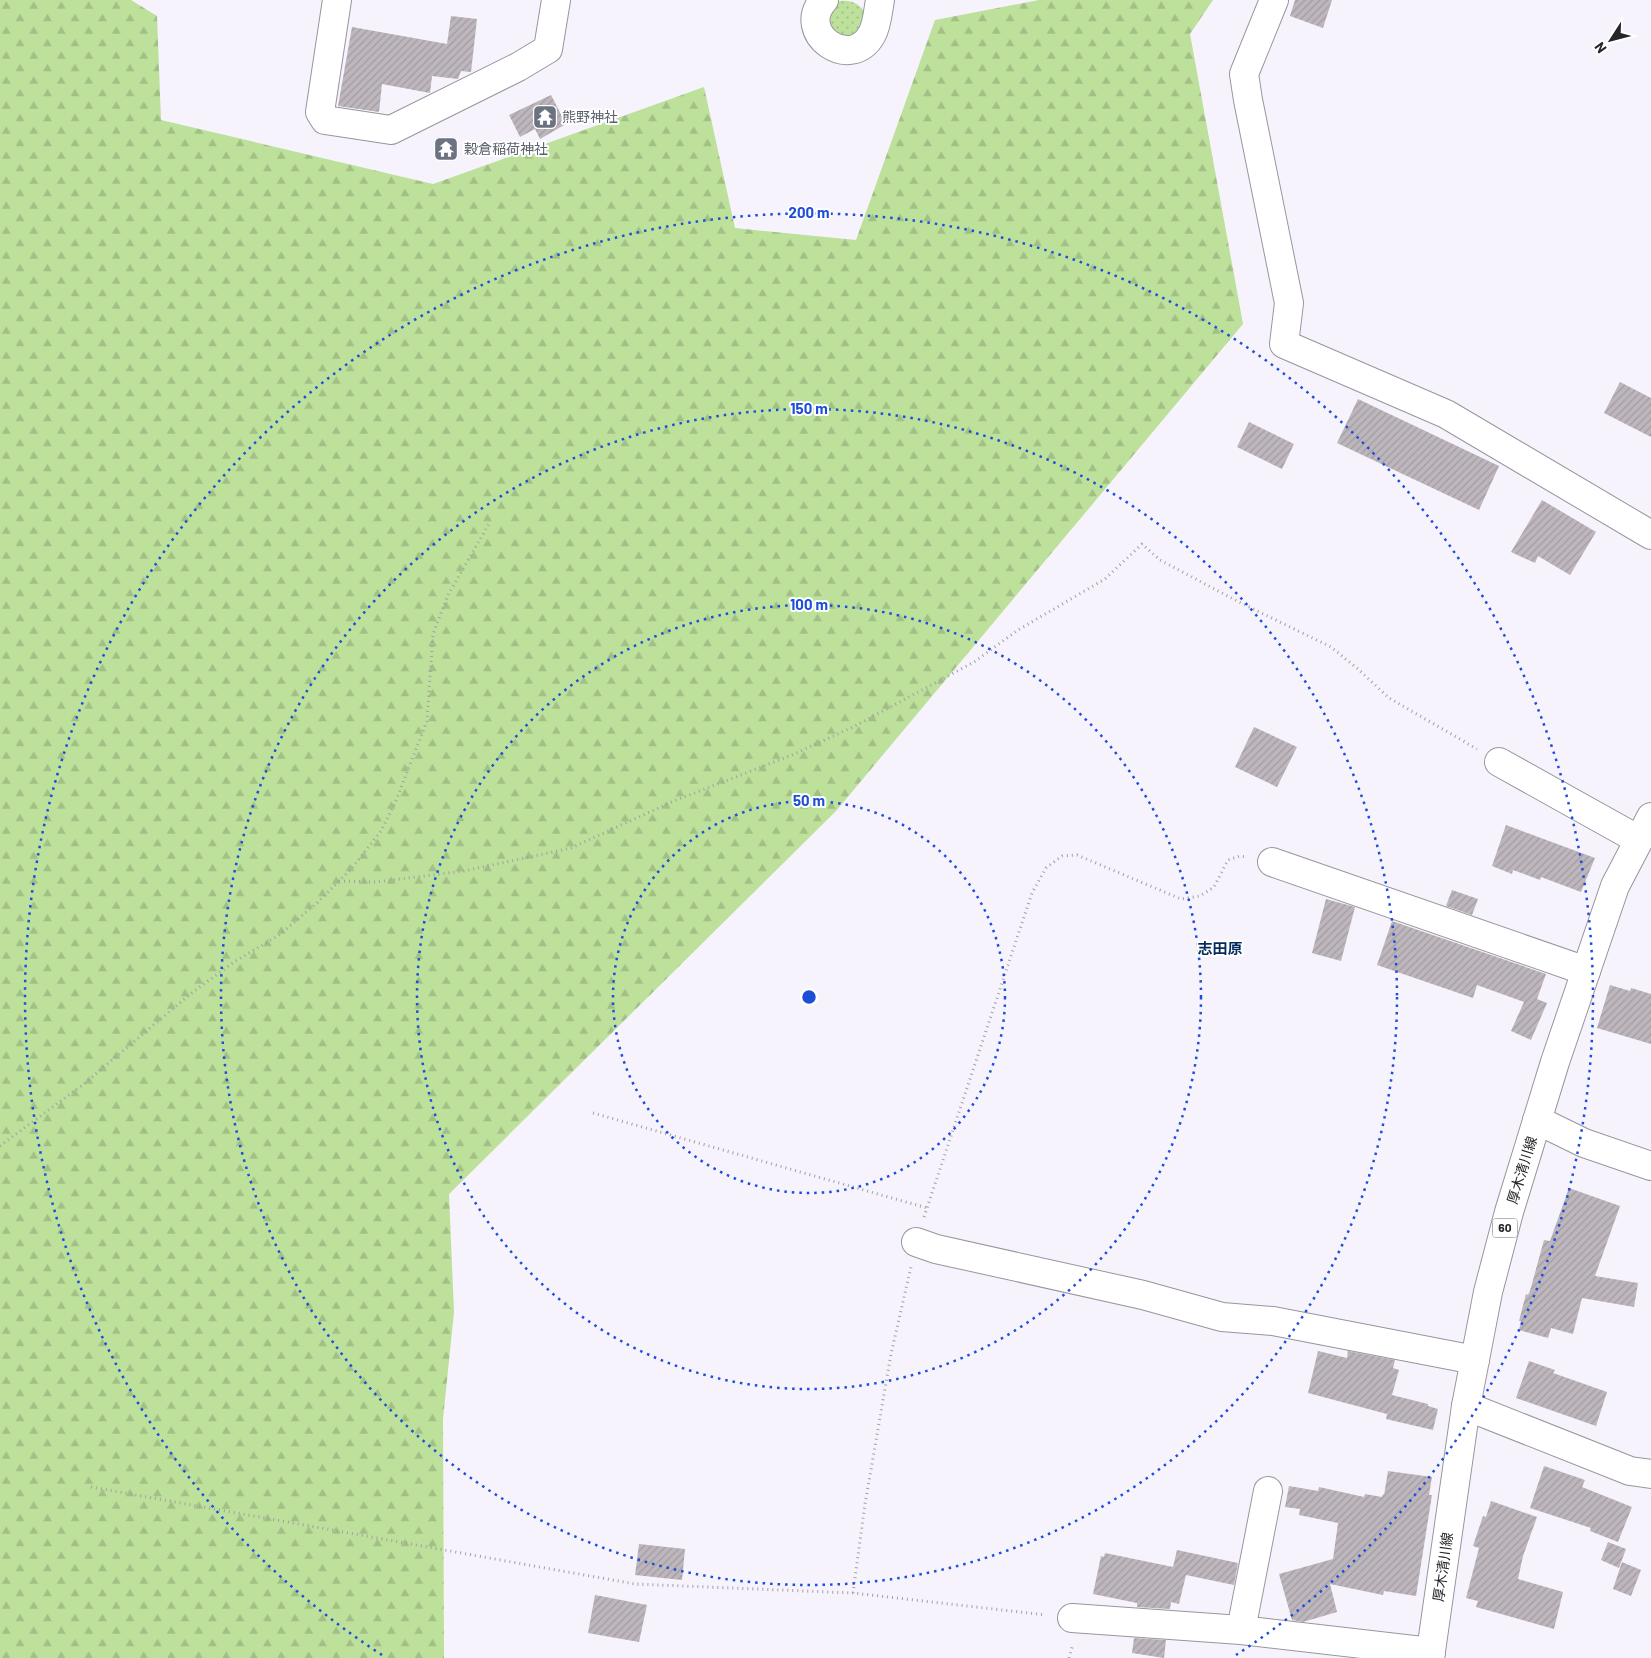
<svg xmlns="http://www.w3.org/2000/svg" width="1651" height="1658" font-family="Barlow,'Noto Sans JP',sans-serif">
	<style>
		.grass { fill: url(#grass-dots) }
		.forest { fill: url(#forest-firs) }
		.building { fill: url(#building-hatch) }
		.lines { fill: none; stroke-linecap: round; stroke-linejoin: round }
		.minor-casing { stroke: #98959d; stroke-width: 30 }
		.major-casing { stroke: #98959d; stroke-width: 30 }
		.path { stroke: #a2a0a6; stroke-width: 3; stroke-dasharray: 1 4; stroke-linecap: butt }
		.minor { stroke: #fff; stroke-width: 28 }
		.major { stroke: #fff; stroke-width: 28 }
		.ring { fill: none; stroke: #1d4ed8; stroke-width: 2.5; stroke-dasharray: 2.5 5 }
		.labels { text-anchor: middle; stroke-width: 4; stroke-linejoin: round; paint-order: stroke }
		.shield { fill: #fff; stroke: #676668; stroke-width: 1 }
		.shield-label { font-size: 12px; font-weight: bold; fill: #262528 }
		.worship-label { font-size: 14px; fill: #5b616d; stroke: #fff; text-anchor: start }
		.street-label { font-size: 14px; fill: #262528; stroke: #fff }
		.neighbourhood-label { font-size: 15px; font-weight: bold; fill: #032b5d; stroke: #fff }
		.centre { fill: #1d4ed8; stroke: #fff; stroke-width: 2.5 }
		.ring-label { font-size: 15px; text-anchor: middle; font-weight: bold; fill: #1d4ed8; stroke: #fff; stroke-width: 4; stroke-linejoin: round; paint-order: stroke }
	</style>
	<defs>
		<pattern id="grass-dots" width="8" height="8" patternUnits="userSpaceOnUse" patternTransform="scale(1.25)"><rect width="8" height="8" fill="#bde09b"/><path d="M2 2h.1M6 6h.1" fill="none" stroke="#a2c086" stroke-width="1.8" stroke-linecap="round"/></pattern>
		<pattern id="forest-firs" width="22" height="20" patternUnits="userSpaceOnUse" patternTransform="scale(1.25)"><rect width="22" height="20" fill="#bde09b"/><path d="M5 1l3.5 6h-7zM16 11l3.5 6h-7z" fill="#a2c086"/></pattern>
		<pattern id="building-hatch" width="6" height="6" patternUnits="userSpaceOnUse" patternTransform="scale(1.25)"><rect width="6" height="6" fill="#bdb6bd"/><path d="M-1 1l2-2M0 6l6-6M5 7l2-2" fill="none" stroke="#a29ca2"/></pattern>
	</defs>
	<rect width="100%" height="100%" fill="#f6f3fc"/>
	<path class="grass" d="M 840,1 C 852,0 860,4 866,14 L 855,41 L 826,28 L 834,4 Z"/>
	<path class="forest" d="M 0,0 L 131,0 L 157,16 L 161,120 L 433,184 L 704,87 L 735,228 L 856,240 L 935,20 L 1039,0 L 1213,0 L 1190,34 L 1243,324 L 836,811 L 449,1194 L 454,1312 L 443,1419 L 444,1658 L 0,1658 Z"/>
	<path class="building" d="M 1295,0 L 1332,0 L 1323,28 L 1290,16 Z
		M 451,16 L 477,19 L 471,72 L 461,71 L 458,79 L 432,76 L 430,93 L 382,84 L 379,112 L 338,106 L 352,27 L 447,44 Z
		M 551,95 L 566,124 L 540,139 L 535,129 L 520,137 L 509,115 Z
		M 1620,382 L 1651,398 L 1651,437 L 1604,413 Z
		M 1358,399 L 1499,466 L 1479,510 L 1337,443 Z
		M 1249,422 L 1294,444 L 1282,469 L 1237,447 Z
		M 1542,500 L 1596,532 L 1570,575 L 1538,556 L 1535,563 L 1511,552 Z
		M 1254,727 L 1297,747 L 1277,787 L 1235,767 Z
		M 1506,825 L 1595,858 L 1581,892 L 1541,877 L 1540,880 L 1513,870 L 1512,874 L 1492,866 Z
		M 1452,890 L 1478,899 L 1472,915 L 1446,906 Z
		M 1326,899 L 1355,907 L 1341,961 L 1312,953 Z
		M 1392,921 L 1546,974 L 1537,999 L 1547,1003 L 1531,1040 L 1511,1031 L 1524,1002 L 1477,985 L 1473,998 L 1377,965 Z
		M 1610,985 L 1630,991 L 1631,988 L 1651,994 L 1651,1044 L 1597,1028 Z
		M 1569,1188 L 1620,1206 L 1595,1276 L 1638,1283 L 1634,1307 L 1582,1298 L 1573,1334 L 1551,1328 L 1548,1338 L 1519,1330 L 1521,1321 L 1519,1321 L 1526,1294 L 1528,1295 L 1530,1291 L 1544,1240 L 1550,1241 Z
		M 1318,1351 L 1347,1358 L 1348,1351 L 1395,1360 L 1393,1368 L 1399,1370 L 1392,1395 L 1428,1404 L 1428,1406 L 1438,1409 L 1433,1430 L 1386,1419 L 1387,1414 L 1308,1393 Z
		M 1529,1361 L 1555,1370 L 1553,1373 L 1607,1392 L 1596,1426 L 1516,1398 Z
		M 1544,1466 L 1585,1480 L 1582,1487 L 1632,1507 L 1618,1542 L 1590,1531 L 1591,1528 L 1530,1508 Z
		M 1388,1471 L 1432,1477 L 1429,1495 L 1432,1495 L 1416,1596 L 1384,1591 L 1383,1595 L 1330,1584 L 1337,1612 L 1303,1622 L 1292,1620 L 1279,1574 L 1333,1559 L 1338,1523 L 1299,1515 L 1300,1509 L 1285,1507 L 1289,1486 L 1318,1491 L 1319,1487 L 1364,1497 L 1365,1494 L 1382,1497 L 1383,1494 L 1384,1495 Z
		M 1491,1501 L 1537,1517 L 1523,1556 L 1518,1579 L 1563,1592 L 1554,1629 L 1476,1607 L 1478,1601 L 1466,1598 L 1479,1548 L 1473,1546 L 1483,1516 L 1486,1517 Z
		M 1608,1542 L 1626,1549 L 1619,1568 L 1601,1560 Z
		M 639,1544 L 685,1549 L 682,1580 L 635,1575 Z
		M 1177,1550 L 1238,1563 L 1234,1585 L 1186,1575 L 1179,1604 L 1171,1602 L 1170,1609 L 1137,1607 L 1137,1603 L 1093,1594 L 1101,1556 L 1104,1557 L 1105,1553 L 1173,1567 Z
		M 1622,1562 L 1641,1570 L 1631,1596 L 1613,1589 Z
		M 595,1595 L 647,1605 L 639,1642 L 588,1633 Z
		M 1134,1638 L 1166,1640 L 1164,1658 L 1132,1653 Z"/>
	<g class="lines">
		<defs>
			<path id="minor" d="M 337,0 L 320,112 L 325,120 L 391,130 L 518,67 L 548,49 L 556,0
				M 824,0 C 794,33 851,73 872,34 C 877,25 878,11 880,0
				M 1274,0 L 1244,74 L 1248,100 L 1289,303 L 1284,344 L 1446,414 L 1651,535
				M 1499,762 L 1639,840
				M 1272,862 L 1586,971
				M 1537,1120 L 1584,1143 L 1651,1166
				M 916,1242 L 936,1249 L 1143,1295 L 1222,1317 L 1273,1321 L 1475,1360
				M 1466,1406 L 1630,1471 L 1651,1474
				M 1072,1618 L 1241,1630 L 1431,1652
				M 1241,1630 L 1268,1491"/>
			<path id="major" d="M 1430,1658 L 1466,1406 L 1488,1292 L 1509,1212 L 1555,1062 L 1615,886 L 1651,817"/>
		</defs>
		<use href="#minor" class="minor-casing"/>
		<use href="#major" class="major-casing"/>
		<path class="path" d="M 339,881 L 376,882 L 464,871 L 571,848 L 674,801 L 792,755 L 855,726 L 974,662 L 1018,630 L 1105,579 L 1142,544 L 1160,560 L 1237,601 L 1331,647 L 1358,669 L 1389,698 L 1477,749
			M 593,1113 L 927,1208
			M 0,1146 L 85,1083 L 189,995 L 234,962 L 279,935 L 317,903 L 352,868 L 381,831 L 395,803 L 427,721 L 433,634 L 448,595 L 490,522
			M 924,1217 L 1032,893 L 1046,868 L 1062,856 L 1077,855 L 1181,899 L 1200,896 L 1214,887 L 1228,860 L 1240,856 L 1246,857
			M 91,1487 L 635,1584 L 853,1593 L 1046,1615
			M 853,1593 L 865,1504 L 891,1354 L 911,1267
			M 1069,1658 L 1073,1644"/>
		<use href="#minor" class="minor"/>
		<use href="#major" class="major"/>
	</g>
	<g class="ring">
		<circle cx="809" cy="997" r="196"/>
		<circle cx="809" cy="997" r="392"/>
		<circle cx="809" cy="997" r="588"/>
		<path d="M382 1655A784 784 0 1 1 1236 1655"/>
	</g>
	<defs>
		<symbol id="temple-square" viewBox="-11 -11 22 22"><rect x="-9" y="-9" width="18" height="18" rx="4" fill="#6b7280" stroke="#fff"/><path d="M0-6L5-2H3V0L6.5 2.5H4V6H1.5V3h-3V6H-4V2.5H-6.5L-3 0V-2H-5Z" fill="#fff"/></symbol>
	</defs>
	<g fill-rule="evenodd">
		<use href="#temple-square" x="531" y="103" width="28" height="28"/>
		<use href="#temple-square" x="432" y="135" width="28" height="28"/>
	</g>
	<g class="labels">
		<rect class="shield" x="1492.5" y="1218.5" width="25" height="19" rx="4"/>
		<g class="shield-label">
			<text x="1505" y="1232">60</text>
		</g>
		<g class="worship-label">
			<text x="562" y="122">熊野神社</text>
			<text x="464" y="154">穀倉稲荷神社</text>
		</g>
		<g class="street-label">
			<text transform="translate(1522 1170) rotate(-73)" y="5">厚木清川線</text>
			<text transform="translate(1443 1567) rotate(-82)" y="5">厚木清川線</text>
		</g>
		<g class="neighbourhood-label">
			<text x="1220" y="954">志田原</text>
		</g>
	</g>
	<circle cx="809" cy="997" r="8" class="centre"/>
	<g class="ring-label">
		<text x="809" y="218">200 m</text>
		<text x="809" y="414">150 m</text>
		<text x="809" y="610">100 m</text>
		<text x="809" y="806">50 m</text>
	</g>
	<g transform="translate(1611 40) rotate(234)" stroke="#ffffff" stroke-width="4" paint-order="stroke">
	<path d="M0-4L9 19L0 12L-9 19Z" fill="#262528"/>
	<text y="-8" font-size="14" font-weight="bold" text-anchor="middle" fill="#262528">N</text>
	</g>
</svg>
